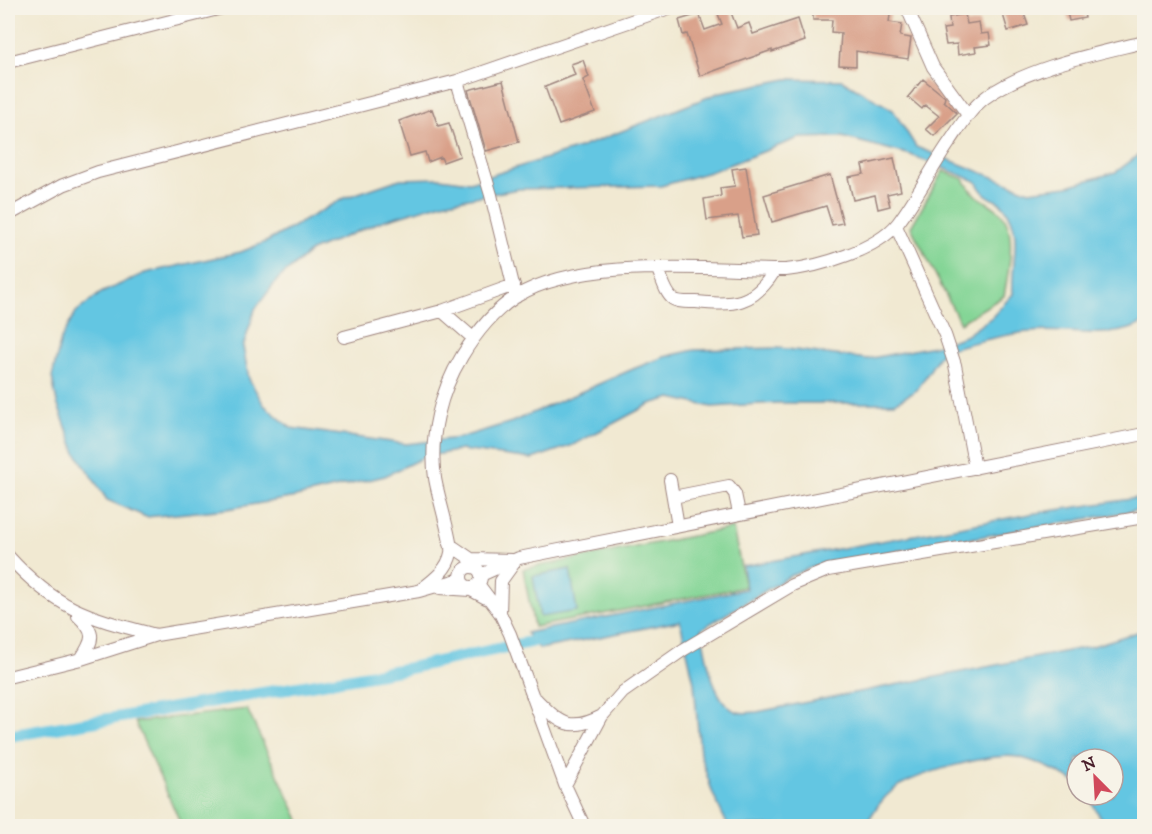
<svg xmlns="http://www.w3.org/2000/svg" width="1152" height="834" font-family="'IM FELL DW Pica',serif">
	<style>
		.green { fill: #84d596; stroke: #677a60; stroke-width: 1.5 }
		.water { fill: #64c6e2; stroke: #577286; stroke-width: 1.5; fill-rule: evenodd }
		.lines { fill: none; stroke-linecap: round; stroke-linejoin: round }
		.canal { stroke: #64c6e2; stroke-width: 12 }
		.building { fill: #d9a089 }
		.minor-casing { stroke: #9e847e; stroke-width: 14 }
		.minor { stroke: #fff; stroke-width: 12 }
	</style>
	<rect width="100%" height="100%" fill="#f7f3e8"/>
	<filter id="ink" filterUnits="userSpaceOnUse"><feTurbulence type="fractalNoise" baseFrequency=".0167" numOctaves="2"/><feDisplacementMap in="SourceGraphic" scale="12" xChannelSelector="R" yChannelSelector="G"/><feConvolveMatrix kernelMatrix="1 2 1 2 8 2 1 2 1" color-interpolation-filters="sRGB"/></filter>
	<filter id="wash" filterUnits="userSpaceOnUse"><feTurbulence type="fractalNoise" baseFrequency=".008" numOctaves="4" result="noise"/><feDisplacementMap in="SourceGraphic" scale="24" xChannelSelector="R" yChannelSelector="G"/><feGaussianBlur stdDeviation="1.35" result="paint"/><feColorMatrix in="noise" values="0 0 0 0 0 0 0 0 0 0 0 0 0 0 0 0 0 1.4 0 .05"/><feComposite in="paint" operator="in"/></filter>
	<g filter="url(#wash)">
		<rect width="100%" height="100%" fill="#f1e9d2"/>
		<path class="green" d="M 943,171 L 964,179 C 974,199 982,197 998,210 C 1019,227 1008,273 1004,296 L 960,323 L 911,227 Z
			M 733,528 L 745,587 L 534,627 L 523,569 Z
			M 247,709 L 302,826 L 182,826 L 135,722 Z"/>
		<path class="water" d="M 787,79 L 842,80 L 893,110 L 916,147 L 1029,191 L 1068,186 L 1116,172 L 1144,151 L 1144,323 C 1109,342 1068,328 1030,332 C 1001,334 972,344 943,350 L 917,390 L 895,403 L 776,403 L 712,407 L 671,398 L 650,404 L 573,445 L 532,459 L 461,450 L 424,457 L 385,476 L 296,497 L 227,509 L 146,517 L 107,500 L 76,453 L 57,403 L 52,377 L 61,339 L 76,312 L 101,293 L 145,273 L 241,252 L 268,241 L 344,198 L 400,179 L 440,178 L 470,182 L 579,148 L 721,92 ZM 842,137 L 911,155 L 976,181 C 986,202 996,196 1005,208 C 1024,233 1010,266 1013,294 L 992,317 L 965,336 L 939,345 L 867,359 L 779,348 L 694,350 L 664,357 L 633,369 L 512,422 L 459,438 L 406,444 L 291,428 L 264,405 L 249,379 L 243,347 L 255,309 L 278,279 L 311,251 L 382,221 L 442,203 L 518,189 L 661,186 L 710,172 L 799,138 Z
			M 1144,497 L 1144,509 L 820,564 L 790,576 L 701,629 C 706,652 712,705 738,712 C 743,714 751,712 757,712 L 1093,646 L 1144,630 L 1144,826 L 1105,826 L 1088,795 L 1113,795 L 1113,759 L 1077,759 L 1077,783 C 1058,772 1040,762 1018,757 C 993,752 913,774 893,790 C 880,800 873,813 865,826 L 728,826 L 713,794 L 700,754 L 694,682 L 680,621 L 540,649 L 526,633 L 746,589 L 743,566 L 1036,513 Z
			M 570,569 L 577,611 L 540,617 L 533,576 Z"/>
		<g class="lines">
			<path class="canal" d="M 8,736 L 405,669 L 539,640"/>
		</g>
		<g id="blocks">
			<path class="building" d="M 813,8 L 891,8 L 889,22 L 902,24 L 900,36 L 911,38 L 908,59 L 856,51 L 856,66 L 839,65 L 841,33 L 831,32 L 832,20 L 813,20 Z
				M 1001,8 L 1022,8 L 1028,25 L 1008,31 Z
				M 1066,8 L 1083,8 L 1085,18 L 1069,21 Z
				M 730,10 L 737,28 L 749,23 L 753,34 L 798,19 L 805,41 L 772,52 L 772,50 L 700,76 L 687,34 L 683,35 L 679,20 L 699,14 L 705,30 L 722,24 L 718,14 Z
				M 965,14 L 967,24 L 979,22 L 981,34 L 989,33 L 991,45 L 975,47 L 976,52 L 958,55 L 957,44 L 946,45 L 943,29 L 950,28 L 949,17 Z
				M 583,60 L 589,77 L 583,80 L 595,112 L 559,125 L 545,87 L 575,75 L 571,64 Z
				M 923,79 L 945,97 L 944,101 L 957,113 L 934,136 L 926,129 L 939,116 L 925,105 L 922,109 L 908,97 Z
				M 503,81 L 519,142 L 486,151 L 468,90 Z
				M 432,109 L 438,126 L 449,123 L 460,156 L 443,162 L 441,157 L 428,162 L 425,152 L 410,156 L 399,121 Z
				M 894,158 L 901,191 L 887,194 L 890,206 L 878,209 L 875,195 L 853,200 L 848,177 L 864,174 L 862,165 Z
				M 746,167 L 757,235 L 742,237 L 738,216 L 707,220 L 704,199 L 721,196 L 720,188 L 735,186 L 732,169 Z
				M 830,175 L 843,223 L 832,225 L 826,206 L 772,222 L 764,195 Z"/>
		</g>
	</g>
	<g filter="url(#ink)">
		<use href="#blocks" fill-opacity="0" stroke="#9e847e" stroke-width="1.5"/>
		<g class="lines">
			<defs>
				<path id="minor" d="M 907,8 L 933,67 L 968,115
					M 8,62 L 222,8
					M 457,81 L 491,195 L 516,297
					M 8,215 L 63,185 L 98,172 L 457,81 L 669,8
					M 896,226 L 945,335 L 955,365 L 975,468
					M 658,270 C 662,278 665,293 673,299 C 679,303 689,302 696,302 C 733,306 754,305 775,270
					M 442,311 L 473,338
					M 344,337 L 442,311 L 514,285
					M 670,480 L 678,526
					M 673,497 L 729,486 L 735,494 L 739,513
					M 449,544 L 471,559 L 512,560
					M 8,556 C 57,610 87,617 156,635
					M461 577a10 10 0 1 1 20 0a10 10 0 1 1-20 0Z
					M 481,575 L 519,558 L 1144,434
					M 478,584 L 500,613 L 510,634 L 565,785 L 584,826
					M 440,588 L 471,590 L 486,598
					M 419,591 C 432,581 448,570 451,553 C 453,545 437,493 435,478 C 429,437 440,392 462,356 C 476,333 493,311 517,296 C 582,256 710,270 786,270 C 818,267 877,250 898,223 C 917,198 931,169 949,143 C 960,127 970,109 986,97 C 1028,67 1095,54 1144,42
					M 500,613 L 501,581 L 514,563
					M 81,659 L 156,635 L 419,591 L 461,579
					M 8,677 L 81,659 C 94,639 96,633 78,616
					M 536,699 C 560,723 569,733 602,716
					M 565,785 L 602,716 L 623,692 L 683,650 L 792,585 L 828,570 L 1144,517"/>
			</defs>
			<use href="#minor" class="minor-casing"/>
			<use href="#minor" class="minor"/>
		</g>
	</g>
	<rect width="1152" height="834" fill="none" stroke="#f7f3e8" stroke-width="30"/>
	<g transform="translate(1095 777) rotate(336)"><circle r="28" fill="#f7f3e8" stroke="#b29e9c" stroke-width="1.5"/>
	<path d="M0-4.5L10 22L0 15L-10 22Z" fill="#d1495b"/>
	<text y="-9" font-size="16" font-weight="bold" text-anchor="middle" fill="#4a1f2b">N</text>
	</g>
</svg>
